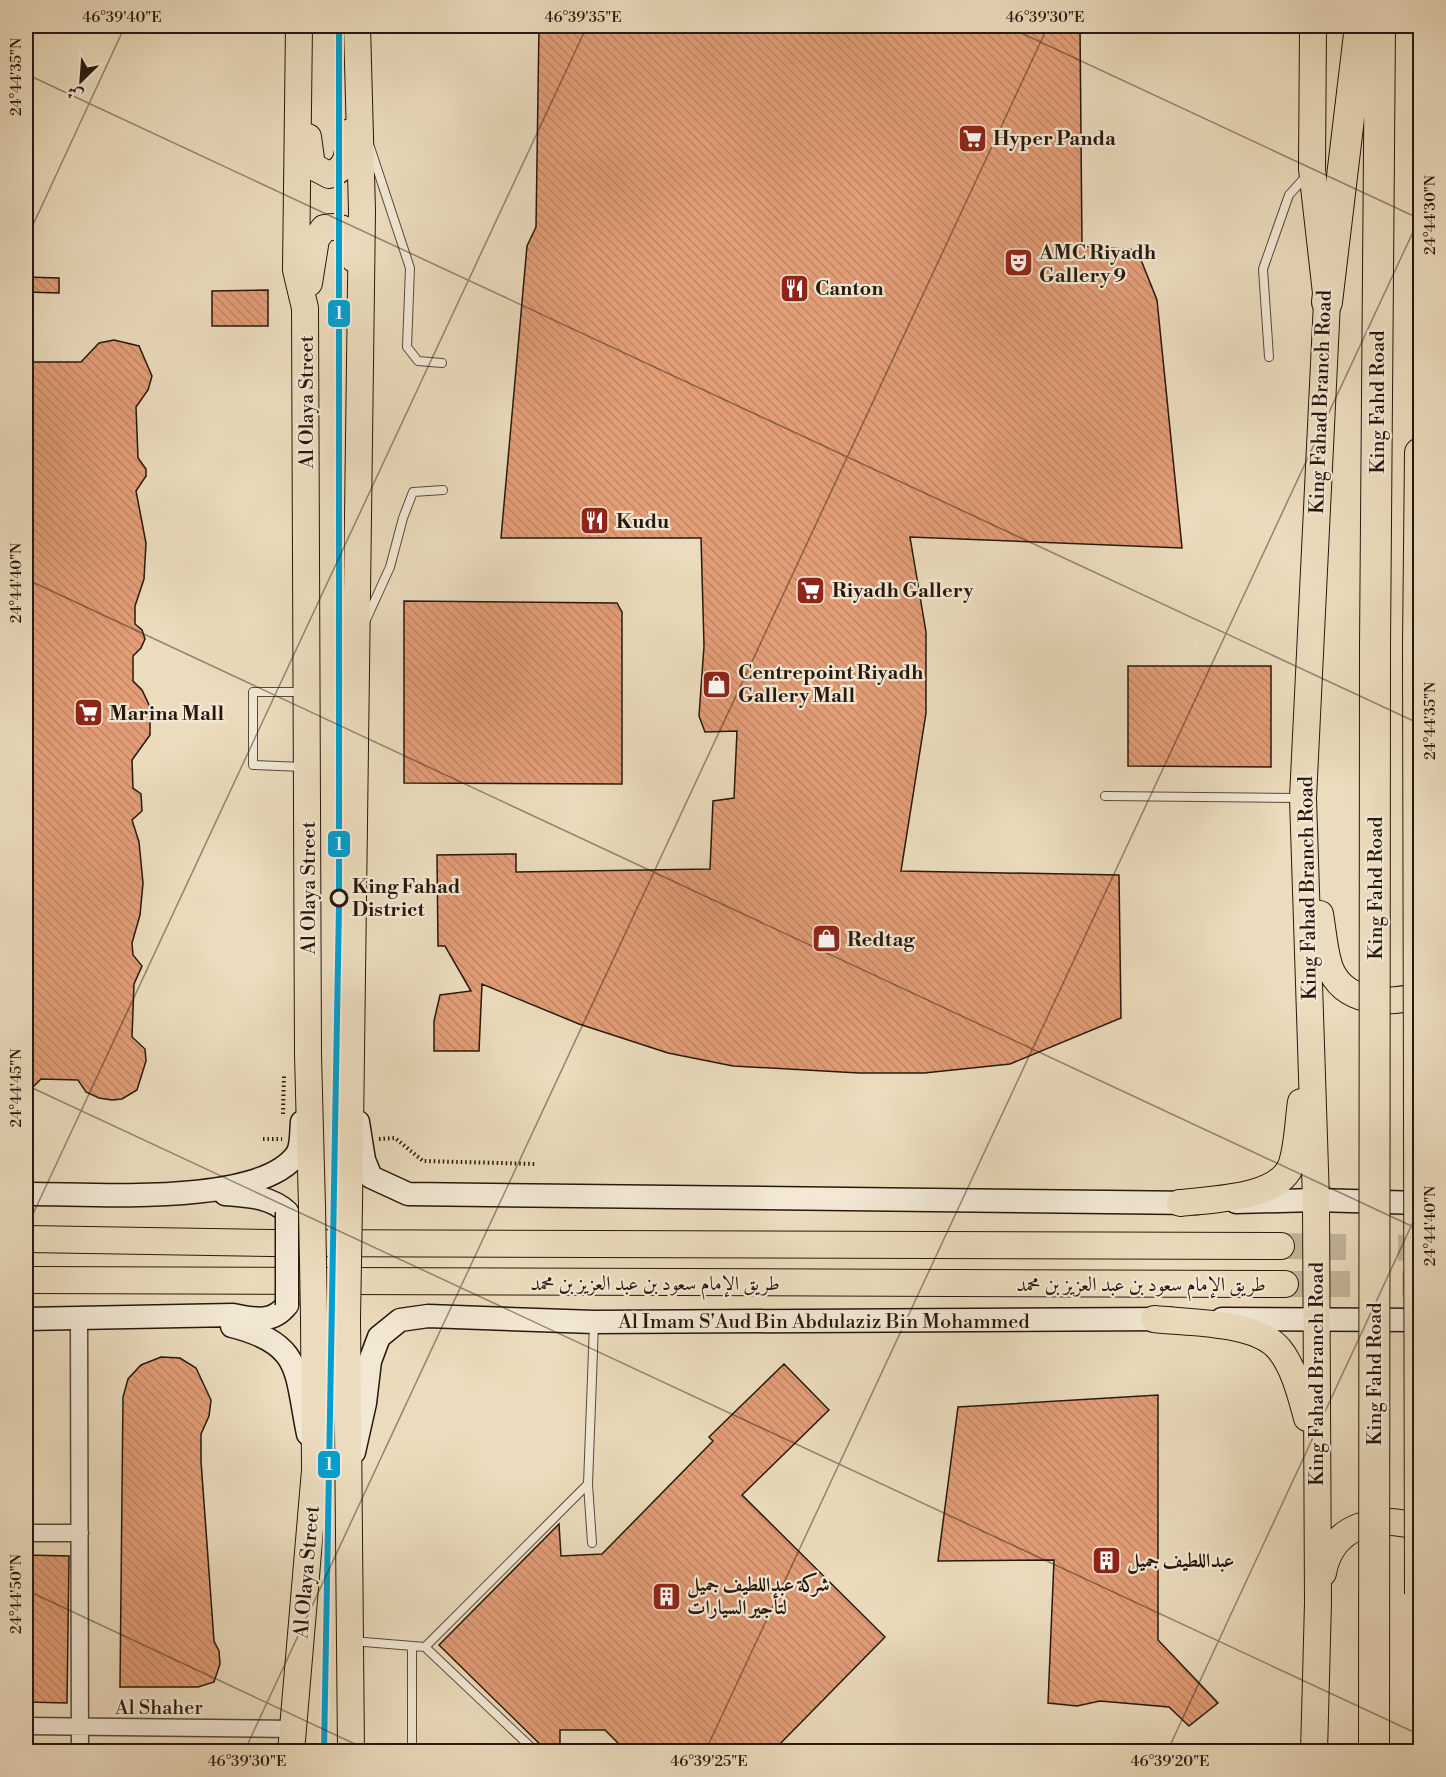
<svg xmlns="http://www.w3.org/2000/svg" width="1446" height="1777" font-family="'Libre Bodoni',Amiri,serif">
	<style>
		.building { fill: url(#building-back-hatch); stroke: #27180e; stroke-width: 1.5 }
		.lines { fill: none; stroke-linecap: round; stroke-linejoin: round }
		.primary-tunnel { stroke: #c4b59a; stroke-width: 26; stroke-dasharray: 26 13; stroke-linecap: butt }
		.lane-casing { stroke: #58493a; stroke-width: 10 }
		.street-casing { stroke: #58493a; stroke-width: 19 }
		.secondary-casing { stroke: #27180e; stroke-width: 25 }
		.primary-casing { stroke: #27180e; stroke-width: 28 }
		.highway-casing { stroke: #27180e; stroke-width: 32 }
		.path { stroke: #27180e; stroke-width: 4; stroke-dasharray: 1.5 3; stroke-linecap: butt }
		.lane { stroke: #f2e8d4; stroke-width: 8 }
		.street { stroke: #f2e8d4; stroke-width: 16 }
		.secondary { stroke: #f2e8d4; stroke-width: 22 }
		.primary { stroke: #ebdcbd; stroke-width: 26 }
		.highway { stroke: #ebdcbd; stroke-width: 30 }
		.secondary-bridge-casing { stroke: #27180e; stroke-width: 25; stroke-linecap: butt }
		.primary-bridge-casing { stroke: #27180e; stroke-width: 28; stroke-linecap: butt }
		.highway-bridge-casing { stroke: #27180e; stroke-width: 32; stroke-linecap: butt }
		.secondary-bridge { stroke: #f2e8d4; stroke-width: 22 }
		.primary-bridge { stroke: #ebdcbd; stroke-width: 26 }
		.highway-bridge { stroke: #ebdcbd; stroke-width: 30 }
		.metro-1-casing { stroke: #f2e8d4; stroke-width: 10 }
		.metro-1 { stroke: #049fd0; stroke-width: 6 }
		.ticks { fill: none; stroke: #27180e; stroke-width: 1.5; stroke-opacity: 0.45 }
		.stop-dot { fill: #f2e8d4; stroke: #27180e; stroke-width: 3 }
		.labels { text-anchor: middle; stroke-width: 4.5; stroke-linejoin: round; paint-order: stroke }
		.poi-label { font-size: 20px; font-weight: bold; fill: #27180e; stroke: #f2e8d4; text-anchor: start }
		.street-label { font-size: 20px; fill: #27180e; stroke: #f2e8d4 }
		.stop-label { font-size: 20px; font-weight: bold; fill: #27180e; stroke: #f2e8d4; text-anchor: start }
		.line-badge { stroke: #f2e8d4; stroke-width: 2 }
		.badge-label { font-size: 16px; text-anchor: middle; font-weight: bold; fill: #fff }
		.neatline { fill: none; stroke: #27180e; stroke-width: 2 }
		.ticks-label { font-size: 15px; text-anchor: middle; fill: #27180e }
	</style>
	<defs>
		<pattern id="building-back-hatch" width="6" height="6" patternUnits="userSpaceOnUse" patternTransform="scale(1.5)"><rect width="6" height="6" fill="#e29d77"/><path d="M-1 5l2 2M0 0l6 6M5-1l2 2" fill="none" stroke="#c28666"/></pattern>
	</defs>
	<rect width="100%" height="100%" fill="#ebdcbd"/>
	<filter id="stains"><feTurbulence type="fractalNoise" baseFrequency=".00333" numOctaves="4"/><feColorMatrix values="0 0 0 0 .2 0 0 0 0 .09 0 0 0 0 .02 0 0 0 .5 -.17"/></filter>
	<radialGradient id="worn" r=".72"><stop offset=".6" stop-color="#630" stop-opacity="0"/><stop offset="1" stop-color="#630" stop-opacity=".3"/></radialGradient>
	<path class="building" d="M 539,26 L 1080,26 L 1082,246 L 1137,250 L 1157,300 L 1182,548 L 910,537 L 926,632 L 926,713 L 901,871 L 1119,875 L 1121,1018 L 1010,1064 L 924,1073 L 859,1073 L 733,1066 L 668,1053 L 579,1024 L 482,984 L 479,1051 L 434,1051 L 434,1021 L 440,995 L 471,991 L 445,946 L 438,946 L 437,855 L 516,854 L 516,872 L 710,869 L 713,801 L 734,798 L 737,731 L 705,732 L 699,716 L 704,646 L 701,538 L 501,538 L 527,246 L 536,227 Z
		M 26,277 L 59,278 L 59,293 L 26,292 Z
		M 268,290 L 268,326 L 212,326 L 212,291 Z
		M 114,340 L 139,346 L 152,376 L 148,390 L 136,407 L 138,458 L 146,469 L 146,476 L 136,491 L 146,543 L 144,579 L 135,606 L 135,624 L 142,630 L 145,639 L 141,648 L 133,656 L 133,681 L 142,690 L 150,707 L 150,735 L 132,760 L 133,788 L 141,794 L 142,811 L 132,820 L 139,842 L 143,883 L 140,915 L 132,943 L 133,955 L 142,966 L 134,984 L 132,1037 L 145,1049 L 146,1061 L 137,1090 L 122,1099 L 112,1100 L 99,1098 L 86,1092 L 78,1080 L 41,1079 L 26,1094 L 26,362 L 81,362 L 99,343 Z
		M 404,601 L 617,603 L 622,612 L 622,784 L 404,783 Z
		M 1128,666 L 1271,666 L 1271,767 L 1128,766 Z
		M 161,1357 L 180,1358 L 196,1368 L 211,1400 L 209,1416 L 201,1434 L 201,1461 L 214,1641 L 219,1651 L 220,1664 L 214,1682 L 198,1687 L 120,1687 L 123,1397 L 128,1379 L 141,1365 Z
		M 784,1364 L 829,1410 L 742,1495 L 885,1637 L 772,1752 L 627,1752 L 605,1730 L 560,1730 L 560,1752 L 548,1752 L 439,1645 L 559,1524 L 561,1556 L 602,1554 L 713,1441 L 709,1437 Z
		M 1158,1395 L 1158,1640 L 1218,1703 L 1189,1726 L 1169,1707 L 1100,1701 L 1077,1706 L 1048,1703 L 1054,1560 L 938,1561 L 958,1407 Z
		M 26,1555 L 69,1556 L 67,1703 L 26,1702 Z"/>
	<g class="lines">
		<path class="primary-tunnel" d="M 1281,1246 L 1420,1248
			M 1285,1284 L 1420,1284"/>
		<defs>
			<path id="lane" d="M 370,147 L 410,268 L 407,347 L 418,361 L 442,363
				M 1269,357 L 1263,269 L 1289,195 L 1308,174
				M 365,622 L 390,567 L 403,518 L 413,492 L 443,490
				M 303,767 L 253,765 L 253,692 L 303,692
				M 1105,796 L 1300,798
				M 588,1484 L 592,1543
				M 352,1641 L 425,1647 L 588,1484 L 594,1324
				M 425,1647 L 536,1752
				M 412,1752 L 412,1646"/>
			<path id="street" d="M 79,1318 L 80,1752
				M 26,1533 L 80,1533
				M 26,1726 L 292,1729"/>
			<path id="secondary" d="M 358,1122 L 364,1160 L 371,1177 L 408,1194 L 1197,1203
				M 26,1194 C 87,1193 259,1208 297,1154 C 302,1146 301,1131 302,1122
				M 225,1194 C 248,1196 270,1196 287,1212
				M 1236,1202 L 1316,1200 L 1420,1203
				M 26,1319 L 233,1315 C 254,1319 272,1324 287,1305
				M 1222,1319 L 1420,1320
				M 232,1326 C 303,1344 295,1371 308,1434
				M 354,1452 L 365,1403 L 370,1361 L 379,1337 L 400,1320 L 428,1316 L 594,1322 L 1171,1319"/>
			<path id="primary" d="M 299,26 L 296,270 L 305,308 L 308,1055 L 312,1207
				M 1313,26 L 1312,169 L 1327,302 L 1303,798 L 1316,1200 L 1318,1603 L 1314,1752
				M 308,137 L 312,166 L 329,175 C 350,168 348,150 350,132
				M 309,283 L 316,239 L 324,228 C 336,226 342,226 352,235 L 354,259
				M 1320,914 C 1323,931 1324,949 1329,965 C 1341,1004 1389,1005 1420,995
				M 1180,1203 C 1212,1199 1281,1199 1292,1163 C 1298,1144 1298,1122 1301,1102
				M 349,1205 L 362,211 L 357,26
				M 26,1239 L 272,1243 L 1281,1246
				M 26,1280 L 1285,1284
				M 347,1319 L 351,1752
				M 1154,1319 C 1188,1323 1256,1321 1279,1349 C 1294,1367 1301,1396 1307,1418
				M 1323,1573 C 1332,1523 1378,1515 1420,1527
				M 291,1752 L 315,1470 L 314,1317"/>
			<path id="highway" d="M 1327,302 L 1360,26
				M 1418,644 L 1420,453
				M 1375,645 L 1380,26"/>
		</defs>
		<use href="#lane" class="lane-casing"/>
		<use href="#street" class="street-casing"/>
		<use href="#secondary" class="secondary-casing"/>
		<use href="#primary" class="primary-casing"/>
		<use href="#highway" class="highway-casing"/>
		<path class="path" d="M 283,1114 L 284,1074
			M 263,1139 L 282,1139
			M 379,1139 L 395,1138 L 423,1161 L 537,1164"/>
		<use href="#lane" class="lane"/>
		<use href="#street" class="street"/>
		<use href="#secondary" class="secondary"/>
		<use href="#primary" class="primary"/>
		<use href="#highway" class="highway"/>
		<defs>
			<path id="secondary-bridge" d="M 287,1305 L 287,1212"/>
			<path id="primary-bridge" d="M 312,1207 L 314,1317
				M 347,1319 L 349,1205"/>
			<path id="highway-bridge" d="M 1418,644 L 1420,1594
				M 1374,1752 L 1375,645"/>
		</defs>
		<use href="#secondary-bridge" class="secondary-bridge-casing"/>
		<use href="#primary-bridge" class="primary-bridge-casing"/>
		<use href="#highway-bridge" class="highway-bridge-casing"/>
		<use href="#secondary-bridge" class="secondary-bridge"/>
		<use href="#primary-bridge" class="primary-bridge"/>
		<use href="#highway-bridge" class="highway-bridge"/>
		<defs>
			<path id="metro-1" d="M 324,1752 L 339,905 L 339,26"/>
		</defs>
		<use href="#metro-1" class="metro-1-casing"/>
		<use href="#metro-1" class="metro-1"/>
	</g>
	<path class="ticks" d="M 1006,26 L 1420,219M 26,74 L 1420,724M 26,240 L 125,26M 26,579 L 1420,1230M 26,1085 L 1420,1735M 26,1229 L 587,26M 26,1590 L 372,1752M 244,1752 L 1048,26M 705,1752 L 1420,217M 1167,1752 L 1420,1207"/>
	<defs>
		<symbol id="supermarket-square" viewBox="-11 -11 22 22"><rect x="-9" y="-9" width="18" height="18" rx="4" fill="#8f2418" stroke="#f2e8d4"/><path d="M-6-5.5h2.5l.6 2H6L4.5 2H-2.5L-4.4-4H-6ZM-1.5 3.2a1.3 1.3 0 1 0 .1 0ZM3 3.2a1.3 1.3 0 1 0 .1 0Z" fill="#fff"/></symbol>
		<symbol id="theatre-square" viewBox="-11 -11 22 22"><rect x="-9" y="-9" width="18" height="18" rx="4" fill="#8f2418" stroke="#f2e8d4"/><path d="M-5-5.5Q0-4 5-5.5V0Q5 5 0 6Q-5 5-5 0ZM-3.3-2.5H-1v1.5H-3.3ZM1-2.5H3.3v1.5H1ZM-2.8 1Q0 5.5 2.8 1Z" fill="#fff"/></symbol>
		<symbol id="restaurant-square" viewBox="-11 -11 22 22"><rect x="-9" y="-9" width="18" height="18" rx="4" fill="#8f2418" stroke="#f2e8d4"/><path d="M-5-6h1v4h1v-4h1v4h1v-4h1v5L-1.5 .5V6h-2V.5L-5-1ZM5-6V6H3V1.5H1.5Q1.5-4 5-6Z" fill="#fff"/></symbol>
		<symbol id="shop-square" viewBox="-11 -11 22 22"><rect x="-9" y="-9" width="18" height="18" rx="4" fill="#8f2418" stroke="#f2e8d4"/><path d="M-5-2.5h2.3a2.7 3.5 0 0 1 5.4 0H5L5.5 6h-11ZM-1.5-2.5h3a1.5 2.3 0 0 0-3 0Z" fill="#fff"/></symbol>
		<symbol id="building-square" viewBox="-11 -11 22 22"><rect x="-9" y="-9" width="18" height="18" rx="4" fill="#8f2418" stroke="#f2e8d4"/><path d="M-4-6H4V6H1V3H-1V6H-4ZM-2.5-4.3h1.7v1.8h-1.7ZM.8-4.3h1.7v1.8H.8ZM-2.5-1h1.7V.8h-1.7ZM.8-1h1.7V.8H.8Z" fill="#fff"/></symbol>
	</defs>
	<g fill-rule="evenodd">
		<use href="#supermarket-square" x="956" y="122" width="33" height="33"/>
		<use href="#theatre-square" x="1002" y="246" width="33" height="33"/>
		<use href="#restaurant-square" x="778" y="272" width="33" height="33"/>
		<use href="#restaurant-square" x="578" y="504" width="33" height="33"/>
		<use href="#supermarket-square" x="794" y="574" width="33" height="33"/>
		<use href="#shop-square" x="700" y="668" width="33" height="33"/>
		<use href="#supermarket-square" x="72" y="696" width="33" height="33"/>
		<use href="#shop-square" x="810" y="922" width="33" height="33"/>
		<use href="#building-square" x="1090" y="1544" width="33" height="33"/>
		<use href="#building-square" x="650" y="1580" width="33" height="33"/>
	</g>
	<circle class="stop-dot" cx="339" cy="898" r="8"/>
	<g class="labels">
		<g class="poi-label">
			<text x="993" y="145">Hyper Panda</text>
			<text x="1039" y="259">AMC Riyadh<tspan x="1039" dy="23">Gallery 9</tspan></text>
			<text x="815" y="295">Canton</text>
			<text x="616" y="528">Kudu</text>
			<text x="832" y="597">Riyadh Gallery</text>
			<text x="738" y="679">Centrepoint Riyadh<tspan x="738" dy="23">Gallery Mall</tspan></text>
			<text x="109" y="720">Marina Mall</text>
			<text x="847" y="946">Redtag</text>
			<text x="1127" y="1567">عبداللطيف جميل</text>
			<text x="687" y="1591">شركة عبداللطيف جميل<tspan x="687" dy="23">لتأجير السيارات</tspan></text>
		</g>
		<g class="street-label">
			<text transform="translate(306 402) rotate(-90)" y="7">Al Olaya Street</text>
			<text transform="translate(1320 402) rotate(-88)" y="7">King Fahad Branch Road</text>
			<text transform="translate(1377 402) rotate(-90)" y="7">King Fahd Road</text>
			<text transform="translate(308 888) rotate(-90)" y="7">Al Olaya Street</text>
			<text transform="translate(1307 888) rotate(-91)" y="7">King Fahad Branch Road</text>
			<text transform="translate(1375 888) rotate(-90)" y="7">King Fahd Road</text>
			<text x="655" y="1290">طريق الإمام سعود بن عبد العزيز بن محمد</text>
			<text x="1141" y="1291">طريق الإمام سعود بن عبد العزيز بن محمد</text>
			<text x="824" y="1328">Al Imam S'Aud Bin Abdulaziz Bin Mohammed</text>
			<text transform="translate(1316 1374) rotate(-90)" y="7">King Fahad Branch Road</text>
			<text transform="translate(1374 1374) rotate(-90)" y="7">King Fahd Road</text>
			<text transform="translate(306 1572) rotate(-85)" y="7">Al Olaya Street</text>
			<text x="159" y="1714">Al Shaher</text>
		</g>
		<g class="stop-label">
			<text x="352" y="893">King Fahad<tspan x="352" dy="23">District</tspan></text>
		</g>
	</g>
	<g class="line-badge">
		<rect x="327" y="299" width="24" height="29" rx="6" fill="#049fd0"/>
		<rect x="327" y="830" width="24" height="28" rx="6" fill="#049fd0"/>
		<rect x="317" y="1450" width="24" height="29" rx="6" fill="#049fd0"/>
	</g>
	<g class="badge-label">
		<text x="339" y="319">1</text>
		<text x="339" y="850">1</text>
		<text x="329" y="1470">1</text>
	</g>
	<rect width="1446" height="1777" fill="none" stroke="#ebdcbd" stroke-width="66"/>
	<g transform="translate(81 81) rotate(205)" stroke="#f2e8d4" stroke-width="4.5" paint-order="stroke">
	<path d="M0-4.5L10 22L0 15L-10 22Z" fill="#27180e"/>
	<text y="-9" font-size="16" font-weight="bold" text-anchor="middle" fill="#27180e">ش</text>
	</g>
	<rect x="33" y="33" width="1380" height="1711" class="neatline"/>
	<g class="ticks-label">
		<text x="122" y="22">46°39'40"E</text>
		<text x="583" y="22">46°39'35"E</text>
		<text x="1045" y="22">46°39'30"E</text>
		<text transform="translate(16 77) rotate(-90)" y="5">24°44'35"N</text>
		<text transform="translate(1430 215) rotate(-90)" y="5">24°44'30"N</text>
		<text transform="translate(16 583) rotate(-90)" y="5">24°44'40"N</text>
		<text transform="translate(1430 721) rotate(-90)" y="5">24°44'35"N</text>
		<text transform="translate(16 1088) rotate(-90)" y="5">24°44'45"N</text>
		<text transform="translate(1430 1226) rotate(-90)" y="5">24°44'40"N</text>
		<text transform="translate(16 1594) rotate(-90)" y="5">24°44'50"N</text>
		<text x="247" y="1766">46°39'30"E</text>
		<text x="709" y="1766">46°39'25"E</text>
		<text x="1170" y="1766">46°39'20"E</text>
	</g>
	<rect width="100%" height="100%" filter="url(#stains)"/>
	<rect width="100%" height="100%" fill="url(#worn)"/>
</svg>
